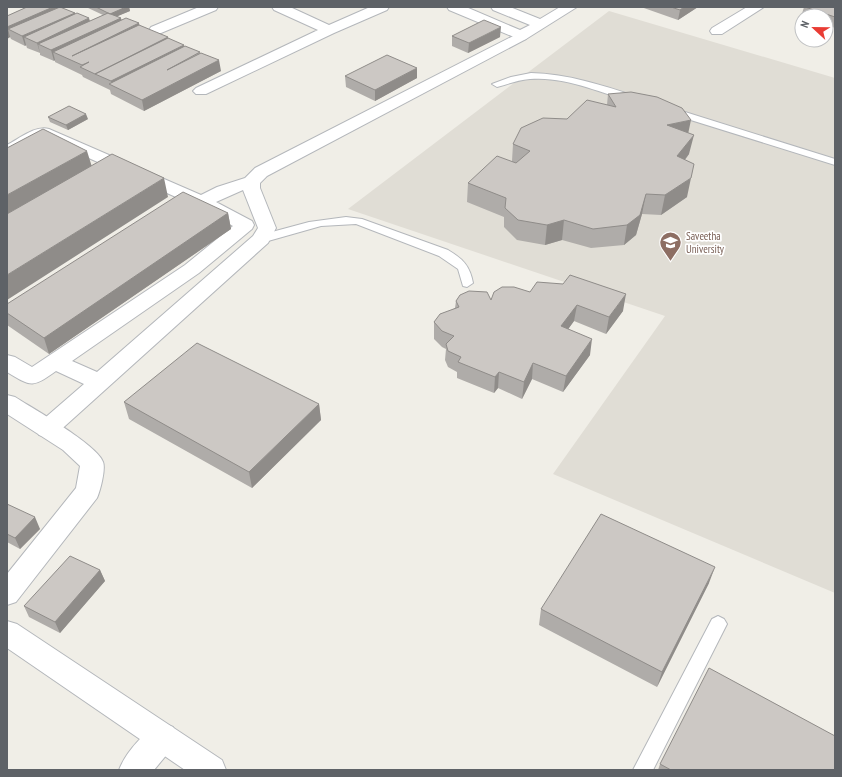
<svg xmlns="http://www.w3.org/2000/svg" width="842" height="777" font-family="'PT Sans Narrow',sans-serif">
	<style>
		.education { fill: #e0ddd5 }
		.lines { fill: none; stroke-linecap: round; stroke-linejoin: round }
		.service-casing { stroke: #b4b7bb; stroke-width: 2 }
		.minor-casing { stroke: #b4b7bb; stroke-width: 2 }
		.tertiary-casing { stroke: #b4b7bb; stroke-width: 2 }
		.service { fill: #fff; fill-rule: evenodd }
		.minor { fill: #fff; fill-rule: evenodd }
		.tertiary { fill: #fff; fill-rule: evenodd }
		.wall { fill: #afaca9 }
		.shaded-wall { fill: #8f8c89 }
		.building { fill: #ccc8c4; stroke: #8f8c89 }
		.labels { text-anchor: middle; stroke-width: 3.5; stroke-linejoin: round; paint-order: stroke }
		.education-label { font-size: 11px; fill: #785e54; stroke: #fff; text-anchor: start }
	</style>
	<rect width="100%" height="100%" fill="#f0eee7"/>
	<path class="education" d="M 609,11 L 835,78 L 835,593 L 553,474 L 665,316 L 348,209 Z"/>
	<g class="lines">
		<defs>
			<path id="service" d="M 531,73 C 568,74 602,85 638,97 L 639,99 L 634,102 C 600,93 566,76 530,79 C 518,80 508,84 497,87 L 492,84 L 511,77 Z
				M 669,107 L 835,159 L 835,165 L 665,112 L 664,110 L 665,108 Z
				M 346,217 L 362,219 L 448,250 C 463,259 470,266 473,283 L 467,287 L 463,286 L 458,269 L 439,256 L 356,224 L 321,226 L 261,243 L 255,239 L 257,236 L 309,222 Z
				M 718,616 L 724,619 L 727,624 L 653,770 L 633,770 L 712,619 Z"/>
			<path id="minor" d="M 199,7 L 218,7 L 216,10 L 161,33 L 151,33 L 149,30 L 151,27 Z
				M 272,7 L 290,7 L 329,25 L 370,7 L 389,7 L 387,10 L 334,33 L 206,94 L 196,94 L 193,91 L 196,88 L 318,30 L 274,10 Z
				M 747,7 L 764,7 L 722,34 L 712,34 L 710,31 L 712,28 Z
				M 521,32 L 526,33 L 528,36 L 526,39 L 267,176 L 260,183 L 260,188 L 276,228 L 268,243 L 55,435 L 47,437 L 39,435 L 36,429 L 39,423 L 84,384 L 56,371 C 32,388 32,387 7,372 L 7,355 L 15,357 L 32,367 L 185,265 L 233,226 L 196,206 L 44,138 L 7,157 L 7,145 C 19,139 35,125 49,129 L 201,195 L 217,187 L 245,178 L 255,168 ZM 243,190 L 258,228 L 253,236 L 97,372 L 72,361 L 199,273 L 252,229 L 254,225 L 252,221 L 216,202 Z
				M 163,723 L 173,727 L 178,737 L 173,747 L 154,770 L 119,770 C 126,752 145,730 163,723 Z"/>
			<path id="tertiary" d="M 447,7 L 466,7 L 520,30 L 530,25 L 493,10 L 491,7 L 510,7 L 540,19 L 560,7 L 577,7 L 526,39 L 521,40 L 449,10 Z
				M 7,395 L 15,397 C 32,408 98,445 103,462 C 106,469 100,491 97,498 L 16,602 L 7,605 L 7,574 L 76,488 L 80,466 L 63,450 L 7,414 Z
				M 7,621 L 17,624 L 222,760 L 226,770 L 185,770 L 7,648 Z"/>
		</defs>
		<use href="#service" class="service-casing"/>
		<use href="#minor" class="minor-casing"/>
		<use href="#tertiary" class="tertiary-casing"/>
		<use href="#service" class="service"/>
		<use href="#minor" class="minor"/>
		<use href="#tertiary" class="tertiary"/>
	</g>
	<path class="wall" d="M 27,7 L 59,7 L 75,13 L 75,14 L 90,21 L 103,15 L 86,7 L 129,7 L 130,11 L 117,16 L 122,20 L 139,23 L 139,25 L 184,46 L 201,53 L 221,71 L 144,111 L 111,94 L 110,90 L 83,77 L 82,75 L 55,62 L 55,60 L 54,61 L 40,55 L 40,53 L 27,48 L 26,45 L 25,46 L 11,39 L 10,37 L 7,39 L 7,16 Z
		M 641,7 L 698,7 L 678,20 Z
		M 804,7 L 835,7 L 835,28 L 826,25 L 826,16 L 802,16 L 802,17 L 801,17 Z
		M 452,36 L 500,37 L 468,53 L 452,46 Z
		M 345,76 L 417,78 L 375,101 L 346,87 Z
		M 608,94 L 688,133 L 689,154 L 685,160 L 687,197 L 661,215 L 642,214 L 636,235 L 624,245 L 591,248 L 562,240 L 545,245 L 517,240 L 504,227 L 504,217 L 467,202 L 468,183 L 512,161 L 513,144 L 567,119 L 607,105 Z
		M 48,117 L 88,119 L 68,130 L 50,122 Z
		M 228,213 L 231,229 L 49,354 L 7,325 L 7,304 Z
		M 530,292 L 623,311 L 606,334 L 574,321 L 568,329 L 590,355 L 563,392 L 532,379 L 522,399 L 498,388 L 494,393 L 457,378 L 457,372 L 448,367 L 445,360 L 446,349 L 442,347 L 434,339 L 434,322 L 455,308 L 456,301 L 491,300 Z
		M 124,402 L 319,404 L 321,420 L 252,488 L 129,419 Z
		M 7,504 L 40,529 L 20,549 L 7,542 Z
		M 100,570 L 105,581 L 60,633 L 29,617 L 24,606 Z
		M 709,583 L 657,687 L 539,625 L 541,609 Z
		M 660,764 L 835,770 L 658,770 Z"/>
	<path class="shaded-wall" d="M 53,7 L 59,7 L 61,15 L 8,29 L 10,37 L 7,39 L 7,27 Z
		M 126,7 L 129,7 L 130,11 L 111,19 L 110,14 Z
		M 684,7 L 698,7 L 678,20 L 680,10 Z
		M 75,13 L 77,23 L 24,37 L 26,45 L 25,46 L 22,36 Z
		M 89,18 L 92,28 L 38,44 L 40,53 L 37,43 Z
		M 121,18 L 123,28 L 53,52 L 55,60 L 54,61 L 51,50 Z
		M 139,23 L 141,33 L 72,56 Z
		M 501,27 L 500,37 L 468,53 L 469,43 Z
		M 168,37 L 170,47 L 95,74 L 97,84 L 95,74 Z
		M 184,45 L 185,55 L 112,85 L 111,81 Z
		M 219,60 L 221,71 L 144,111 L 142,100 Z
		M 417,68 L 417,78 L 375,101 L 375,90 Z
		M 86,114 L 88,119 L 68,130 L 66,125 Z
		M 691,120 L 687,139 L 667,125 Z
		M 694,135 L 689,154 L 673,175 L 677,156 Z
		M 87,151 L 92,167 L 7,214 L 7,195 Z
		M 164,178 L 168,197 L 7,300 L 7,275 Z
		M 691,178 L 687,197 L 661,215 L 665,195 Z
		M 646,194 L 642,214 L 636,235 L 624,245 L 627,225 Z
		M 228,213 L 231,229 L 49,354 L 44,338 Z
		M 564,220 L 562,240 L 545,245 L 547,225 Z
		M 626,294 L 623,311 L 606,334 L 609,317 Z
		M 577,305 L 574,321 L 559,342 L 561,326 Z
		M 592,339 L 590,355 L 563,392 L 566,376 Z
		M 533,363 L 532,379 L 522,399 L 524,382 Z
		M 499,372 L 498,388 L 494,393 L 495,377 Z
		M 319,404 L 321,420 L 252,488 L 249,472 Z
		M 35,517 L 40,529 L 20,549 L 15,538 Z
		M 715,567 L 709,583 L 657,687 L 662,672 Z
		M 100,570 L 105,581 L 60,633 L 55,622 Z"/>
	<path class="building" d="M 27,7 L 53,7 L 7,27 L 7,16 Z
		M 60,7 L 75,13 L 22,36 L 8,29 Z
		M 96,7 L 126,7 L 110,14 Z
		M 671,7 L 684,7 L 680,10 Z
		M 805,7 L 835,7 L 835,17 Z
		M 77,13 L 89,18 L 37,43 L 24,37 Z
		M 108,13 L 121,18 L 51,50 L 38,44 Z
		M 126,18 L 139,23 L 72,56 L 139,25 L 168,37 L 95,74 L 80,67 L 89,62 L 82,65 L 53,52 Z
		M 484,20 L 501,27 L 469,43 L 452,36 Z
		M 168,38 L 184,45 L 111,81 L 95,74 Z
		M 185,46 L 200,52 L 167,70 L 201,53 L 219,60 L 142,100 L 109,84 Z
		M 387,55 L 417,68 L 375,90 L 345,76 Z
		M 631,92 L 657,97 L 682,108 L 691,120 L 667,125 L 694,135 L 677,156 L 694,164 L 691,178 L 665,195 L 646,194 L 640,215 L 627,225 L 593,229 L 564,220 L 547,225 L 518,220 L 505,208 L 506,198 L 468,183 L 497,156 L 516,163 L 530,151 L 513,144 L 521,128 L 543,118 L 567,119 L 587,100 L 616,107 L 608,94 Z
		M 69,106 L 86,114 L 66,125 L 48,117 Z
		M 43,129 L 87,151 L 7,195 L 7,148 Z
		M 112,154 L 164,178 L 7,275 L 7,214 Z
		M 183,192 L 228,213 L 44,338 L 7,313 L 7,304 Z
		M 570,275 L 626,294 L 609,317 L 577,305 L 561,326 L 592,339 L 566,376 L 533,363 L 524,382 L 499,372 L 495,377 L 458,362 L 461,357 L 448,351 L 446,344 L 454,336 L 442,331 L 434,322 L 440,314 L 459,307 L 456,301 L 460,295 L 469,291 L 487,292 L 491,300 L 494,292 L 502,287 L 514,287 L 530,292 L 537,282 L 563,284 Z
		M 197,343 L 319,404 L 249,472 L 124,402 Z
		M 7,504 L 35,517 L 15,538 L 7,534 Z
		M 601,514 L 715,567 L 662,672 L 541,609 Z
		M 70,556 L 100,570 L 55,622 L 24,606 Z
		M 709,668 L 835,736 L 835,770 L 671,770 L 660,764 Z"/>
	<defs>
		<symbol id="university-pin" viewBox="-11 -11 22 30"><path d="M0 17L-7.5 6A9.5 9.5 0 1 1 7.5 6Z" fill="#8d6e63" stroke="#fff"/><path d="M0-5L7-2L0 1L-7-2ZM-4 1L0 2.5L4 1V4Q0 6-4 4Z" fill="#fff"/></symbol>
	</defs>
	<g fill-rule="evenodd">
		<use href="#university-pin" x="658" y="230" width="25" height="34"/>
	</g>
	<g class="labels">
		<g class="education-label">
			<text x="686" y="240">Saveetha<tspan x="686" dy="13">University</tspan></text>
		</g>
	</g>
	<rect width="842" height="777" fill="none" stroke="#5e6267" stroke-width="16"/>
	<g transform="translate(814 28) rotate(292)"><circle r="19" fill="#ffffff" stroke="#bfc0c2"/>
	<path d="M0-3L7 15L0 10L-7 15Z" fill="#e93c34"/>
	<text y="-6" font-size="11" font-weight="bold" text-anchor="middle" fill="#5e6267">N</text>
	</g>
</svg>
